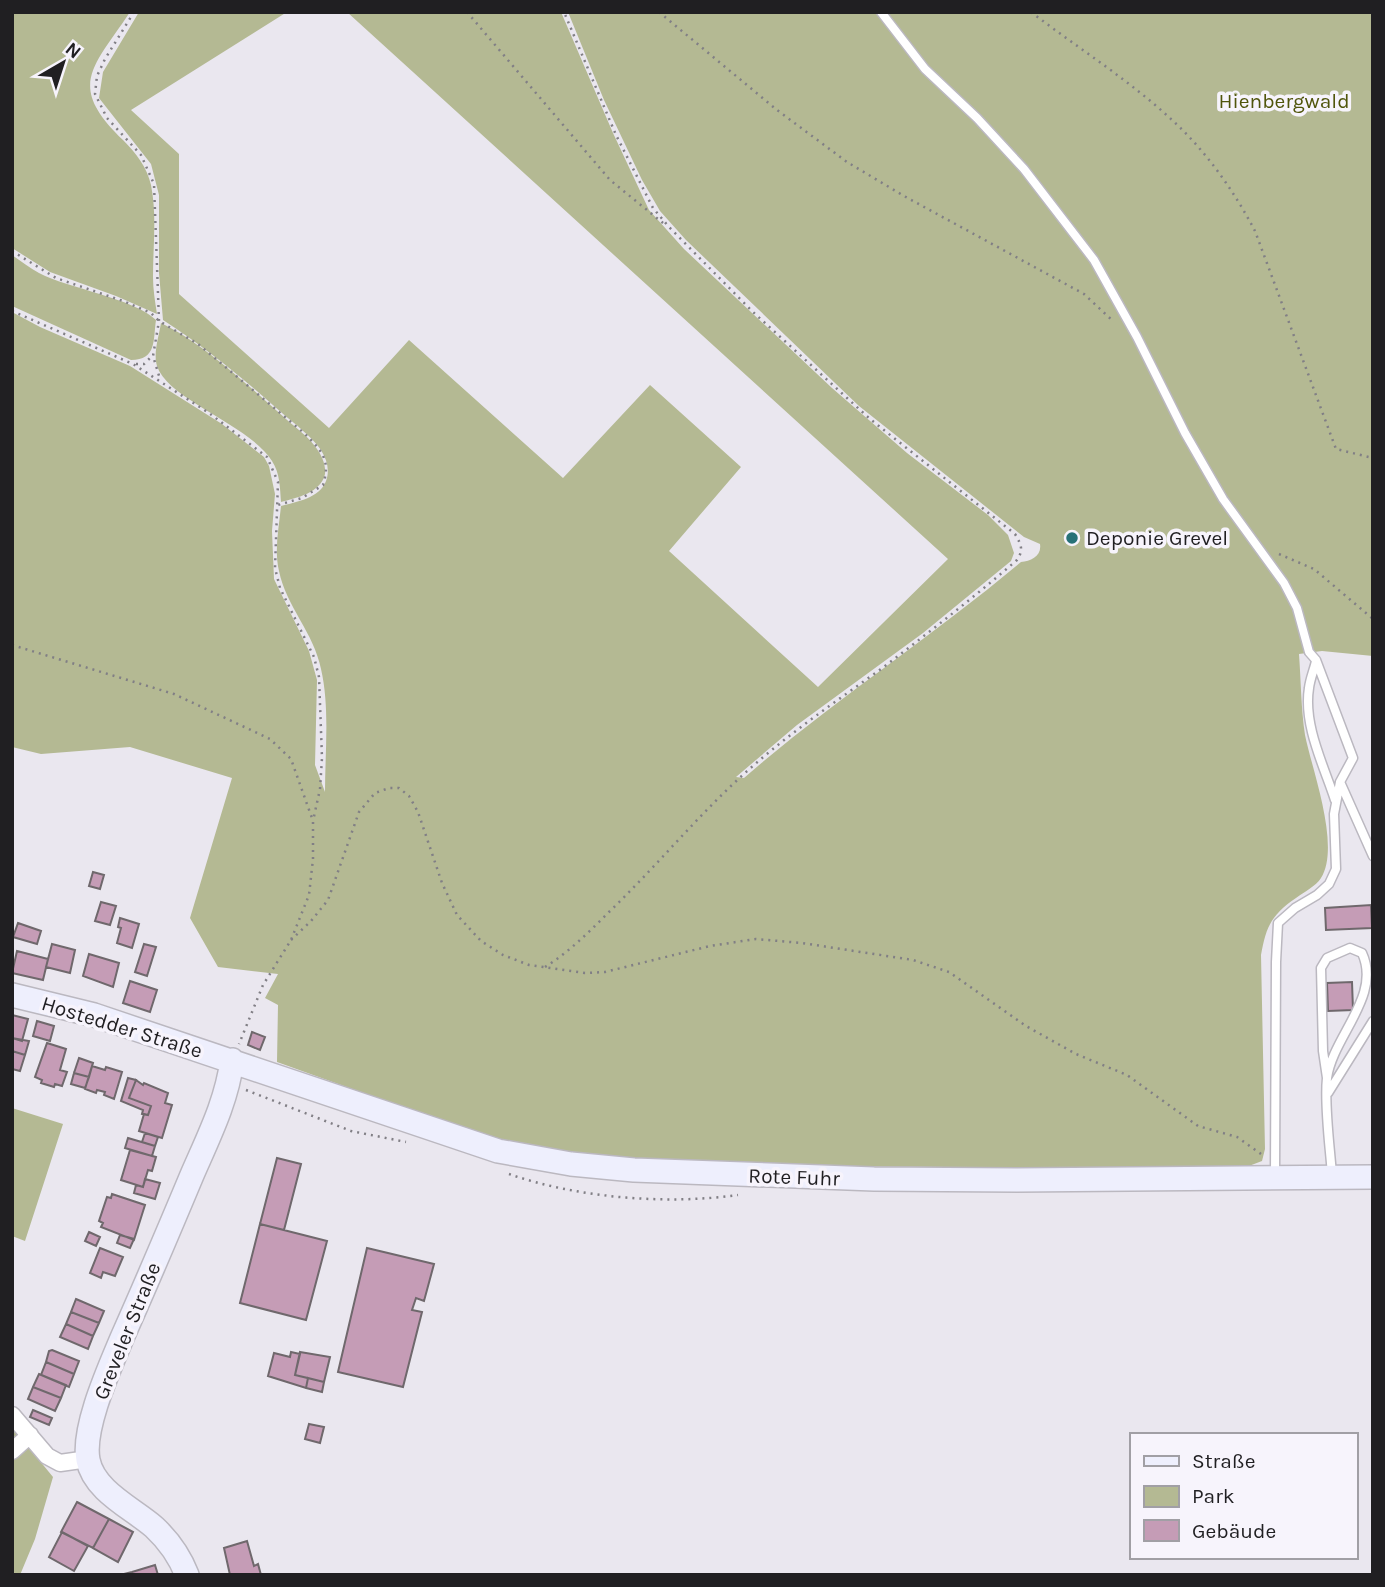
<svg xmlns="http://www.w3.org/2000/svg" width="1385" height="1587" font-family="Karla,sans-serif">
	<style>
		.green { fill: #b4b993 }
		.building { fill: #c59cb6; stroke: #6f686c; stroke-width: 2 }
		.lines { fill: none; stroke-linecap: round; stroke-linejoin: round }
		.lane-casing { stroke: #bbb8c0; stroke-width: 11 }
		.street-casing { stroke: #bbb8c0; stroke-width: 19 }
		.secondary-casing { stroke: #bbb8c0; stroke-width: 26 }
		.path { stroke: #817f85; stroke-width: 2.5; stroke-dasharray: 2 5; stroke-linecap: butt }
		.lane { stroke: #fff; stroke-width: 8 }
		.street { stroke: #fff; stroke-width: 16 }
		.secondary { stroke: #eeeffd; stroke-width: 23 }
		.poi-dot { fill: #277177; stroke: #f7f4fc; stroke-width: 2.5 }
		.labels { text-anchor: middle; stroke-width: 7; stroke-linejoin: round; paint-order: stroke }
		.park-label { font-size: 21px; fill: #50550c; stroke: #f7f4fc }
		.poi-label { font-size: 21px; fill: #201f22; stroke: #f7f4fc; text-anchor: start }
		.street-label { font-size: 21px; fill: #201f22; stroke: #f7f4fc }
	</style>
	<rect width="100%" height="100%" fill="#eae7ef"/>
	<path class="green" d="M 12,12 L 130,12 C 93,68 66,85 123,140 C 136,153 147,167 151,185 C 157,215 153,246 153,277 C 153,289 155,302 157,314 L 116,296 L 50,272 L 12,248 Z
		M 139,12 L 287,12 L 131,110 L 179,154 L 179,294 L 329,428 L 409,340 L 563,478 L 650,385 L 741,467 L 669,551 L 818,687 L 948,559 L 347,12 L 561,12 L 613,133 L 649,210 L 684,249 L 832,388 L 907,453 L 988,515 L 1008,535 L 1014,553 L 1011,561 L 923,633 L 797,725 L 736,777 L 744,778 C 832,701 931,638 1021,562 C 1031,561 1042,556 1040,544 L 1024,537 L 859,406 L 686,240 L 660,211 L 642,180 L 604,100 L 568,12 L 1373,12 L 1373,656 L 1322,651 L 1299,654 C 1301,681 1301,708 1305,735 C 1312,770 1341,846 1321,878 C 1316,886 1304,892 1296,898 C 1271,915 1266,927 1261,955 L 1265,1149 L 1262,1161 L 1241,1169 L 801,1166 L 594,1157 L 483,1136 L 277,1062 L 278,1005 L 265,998 L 278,974 L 218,967 L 190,918 L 232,778 L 130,747 L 41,754 L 12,747 L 12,312 L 40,327 L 130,366 L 222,424 L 264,457 L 269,466 L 275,494 L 272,531 L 274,579 L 309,651 L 317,680 L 315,765 L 325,792 C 325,752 330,708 321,669 C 314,633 286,606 279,571 C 274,550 279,527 281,506 C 296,502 320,498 326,481 C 330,470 327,460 321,450 C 311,436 295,424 282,413 C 244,379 205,347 163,320 L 159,273 L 159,195 L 151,164 L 99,98 L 103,72 Z
		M 12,255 C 21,261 30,268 39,273 C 70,289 133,298 156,320 C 153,340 157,360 131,360 L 12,306 Z
		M 161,323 C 203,343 251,388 286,419 C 296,428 309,437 317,449 C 322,456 326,465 325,474 C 321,493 296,498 281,502 C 280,488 280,473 272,461 C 250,425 168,400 157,366 C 153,353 159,336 161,323 Z
		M 12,1108 L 63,1124 L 25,1241 L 12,1236 Z
		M 12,1427 L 53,1477 L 35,1539 L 20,1575 L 12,1575 Z"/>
	<path class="building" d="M 93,872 L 104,875 L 100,889 L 89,886 Z
		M 101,902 L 116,906 L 110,925 L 95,921 Z
		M 1371,905 L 1372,928 L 1326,930 L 1325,908 Z
		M 120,918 L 139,924 L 132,948 L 117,943 L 121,928 L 118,927 Z
		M 18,923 L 41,931 L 37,944 L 13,937 Z
		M 52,944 L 75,950 L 70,973 L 46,967 Z
		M 144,944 L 156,947 L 147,976 L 135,972 Z
		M 17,951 L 48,959 L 43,980 L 12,973 Z
		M 89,954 L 119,963 L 113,987 L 83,976 Z
		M 130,981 L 157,990 L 150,1012 L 123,1003 Z
		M 1352,982 L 1353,1010 L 1328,1011 L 1327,983 Z
		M 12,1015 L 28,1019 L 22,1041 L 12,1038 Z
		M 37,1021 L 54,1026 L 50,1041 L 33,1036 Z
		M 252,1032 L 265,1037 L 260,1050 L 248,1045 Z
		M 12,1038 L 29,1041 L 25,1055 L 12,1051 Z
		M 47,1043 L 66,1049 L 60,1070 L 67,1072 L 62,1086 L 55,1084 L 54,1087 L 41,1083 L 42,1080 L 35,1077 Z
		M 12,1051 L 25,1055 L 20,1071 L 12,1069 Z
		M 79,1058 L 93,1063 L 89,1077 L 74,1073 Z
		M 92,1066 L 105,1070 L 106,1067 L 122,1072 L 114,1099 L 104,1095 L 105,1092 L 97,1090 L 96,1093 L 85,1089 Z
		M 74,1073 L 89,1077 L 85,1088 L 71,1084 Z
		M 128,1078 L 136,1080 L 129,1098 L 151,1106 L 148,1115 L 142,1114 L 143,1110 L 121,1101 Z
		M 136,1080 L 143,1085 L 144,1083 L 168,1093 L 165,1103 L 172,1105 L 162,1138 L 139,1131 L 144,1114 L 148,1115 L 151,1106 L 129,1098 Z
		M 145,1133 L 158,1137 L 155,1146 L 142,1142 Z
		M 128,1138 L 155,1146 L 152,1156 L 125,1148 Z
		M 130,1150 L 156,1157 L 152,1171 L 148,1170 L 143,1187 L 121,1180 Z
		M 277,1158 L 301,1164 L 284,1230 L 260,1224 Z
		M 145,1179 L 160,1183 L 155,1199 L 134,1193 L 136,1185 L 143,1187 Z
		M 112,1194 L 145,1205 L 134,1240 L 101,1227 L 103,1223 L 99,1221 L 107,1197 L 111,1198 Z
		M 260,1224 L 327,1241 L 306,1320 L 240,1303 Z
		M 89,1232 L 100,1237 L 96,1246 L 85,1241 Z
		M 120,1235 L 134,1239 L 130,1248 L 117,1243 Z
		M 100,1248 L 123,1257 L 115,1276 L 103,1272 L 101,1278 L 90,1273 Z
		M 367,1248 L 434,1264 L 424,1301 L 416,1298 L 412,1310 L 422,1312 L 403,1387 L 338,1372 Z
		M 76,1299 L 104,1311 L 99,1323 L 71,1312 Z
		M 71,1312 L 99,1323 L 93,1336 L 66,1324 Z
		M 66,1324 L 93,1336 L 88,1349 L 60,1337 Z
		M 52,1350 L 79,1361 L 74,1374 L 46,1362 L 49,1351 Z
		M 291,1352 L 300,1354 L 295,1375 L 308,1378 L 306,1388 L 268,1376 L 274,1353 L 290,1357 Z
		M 300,1352 L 330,1357 L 324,1382 L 295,1375 Z
		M 46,1362 L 74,1374 L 69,1387 L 41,1375 Z
		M 39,1374 L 66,1385 L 61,1398 L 33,1387 Z
		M 308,1378 L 324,1382 L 322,1392 L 306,1388 Z
		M 33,1387 L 61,1398 L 55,1411 L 28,1399 Z
		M 33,1410 L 52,1418 L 49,1425 L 30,1417 Z
		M 309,1424 L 324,1427 L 320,1443 L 305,1439 Z
		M 77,1502 L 109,1519 L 93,1548 L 61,1532 Z
		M 109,1519 L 133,1532 L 118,1562 L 93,1548 Z
		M 62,1532 L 88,1546 L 74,1571 L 49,1557 Z
		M 247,1541 L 254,1566 L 258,1564 L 261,1575 L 230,1575 L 224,1548 Z
		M 155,1565 L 158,1575 L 124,1574 L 132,1572 Z"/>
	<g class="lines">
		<defs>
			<path id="lane" d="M 881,12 L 925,69 L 977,118 L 1024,169 L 1094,260 L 1137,337 L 1185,433 L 1223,499 L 1284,583 L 1297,608 L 1309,652 L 1316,660 L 1353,758 L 1340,782 L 1373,856
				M 1316,661 C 1314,670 1310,679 1309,688 C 1303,725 1324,766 1335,800
				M 1327,1078 L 1323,1051 L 1321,968 L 1327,958 L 1350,948 L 1362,953 C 1382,996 1333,1036 1327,1078 C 1324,1105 1330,1147 1332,1175
				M 1328,1093 L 1373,1021
				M 1275,1175 L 1276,962 L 1278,923 L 1295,908 L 1317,895 L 1329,884 L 1336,869 L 1334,814 L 1340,782"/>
			<path id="street" d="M 12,1415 L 47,1456 L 60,1463 L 88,1459
				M 12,1451 L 30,1435"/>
			<path id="secondary" d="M 12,995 L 94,1015 L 498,1151 L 571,1164 L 634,1170 L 874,1179 L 1017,1180 L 1373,1177
				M 187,1575 C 180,1557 168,1540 154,1527 C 132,1508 94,1491 88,1460 C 82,1428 110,1367 122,1338 C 146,1284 169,1230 192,1175 C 208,1138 227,1101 232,1060"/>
		</defs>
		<use href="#lane" class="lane-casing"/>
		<use href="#street" class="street-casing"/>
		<use href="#secondary" class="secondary-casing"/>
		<path class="path" d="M 134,12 L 105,59 L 97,76 L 95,94 L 107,118 L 141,155 L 154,184 L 159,321 L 153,356 L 160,379
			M 467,12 L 610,180 L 663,223
			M 659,12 L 777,110 L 847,162 L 904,196 L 1084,294 L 1114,322
			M 1031,12 C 1078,48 1129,80 1172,120 C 1206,151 1234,191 1255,231 L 1336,449 L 1373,458
			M 12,251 L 56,278 L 123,301 L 151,313 L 159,321 L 198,344 L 304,433 C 322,451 331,460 323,485 L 302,498 L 278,505
			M 12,311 L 133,364 L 209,413 L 267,457 L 278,482 L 275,568 L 280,588 L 314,657 L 319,677 L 322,758 L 320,789 L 313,821
			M 136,364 L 144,364 L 151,357
			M 1279,554 L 1314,569 L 1373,619
			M 12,645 L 174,694 L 270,739 L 291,759 L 313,821 L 313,859 L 309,895 L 291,940 L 263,985 L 239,1044
			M 291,940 L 311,921 L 328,900 L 359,812 L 375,793 L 389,788 L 399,788 L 409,796 L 418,812 L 442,883 L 457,915 L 481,941 L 503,955 L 529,965 L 585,973 L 605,972 L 710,946 L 756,939 L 802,943 L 913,960 L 949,972 L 1026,1026 L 1076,1054 L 1127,1075 L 1198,1126 L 1237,1137 L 1261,1154
			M 545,967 C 569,952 589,932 609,912 C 659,864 702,810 754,765 C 794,730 838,700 881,669 C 927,634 973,598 1017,560 C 1024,550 1021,544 1015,534 L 870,419 L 753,312 L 669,227 L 653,208 L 616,135 L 564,12
			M 246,1090 L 351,1131 L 406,1142
			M 509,1174 C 578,1198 666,1205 738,1195"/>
		<use href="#lane" class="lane"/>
		<use href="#street" class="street"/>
		<use href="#secondary" class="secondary"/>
	</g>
	<circle class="poi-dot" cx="1072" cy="538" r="7"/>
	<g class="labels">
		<g class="park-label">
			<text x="1284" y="108">Hienbergwald</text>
		</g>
		<g class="poi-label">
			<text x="1086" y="545">Deponie Grevel</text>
		</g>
		<g class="street-label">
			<text transform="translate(122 1027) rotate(17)" y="7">Hostedder Straße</text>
			<text transform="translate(794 1177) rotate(2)" y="7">Rote Fuhr</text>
			<text transform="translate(127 1331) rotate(-68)" y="7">Greveler Straße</text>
		</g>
	</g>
	<rect width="1385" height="1587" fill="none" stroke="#201f22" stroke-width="28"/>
	<rect x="1130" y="1433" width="228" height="126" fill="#f7f4fc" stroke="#a19fa5" stroke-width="2"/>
	<rect x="1144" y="1456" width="35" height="10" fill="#eeeffd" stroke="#a19fa5" stroke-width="2"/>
	<text x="1192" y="1468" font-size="21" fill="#201f22">Straße</text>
	<rect x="1144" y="1486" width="35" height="21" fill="#b4b993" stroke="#a19fa5" stroke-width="2"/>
	<text x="1192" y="1503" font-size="21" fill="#201f22">Park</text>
	<rect x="1144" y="1520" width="35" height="21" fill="#c59cb6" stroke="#a19fa5" stroke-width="2"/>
	<text x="1192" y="1538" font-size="21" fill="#201f22">Gebäude</text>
	<g transform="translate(63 63) rotate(39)" stroke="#f7f4fc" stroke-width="5" paint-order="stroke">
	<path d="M0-5L12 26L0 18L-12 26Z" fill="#201f22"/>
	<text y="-10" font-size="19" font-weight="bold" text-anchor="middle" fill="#201f22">N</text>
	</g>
</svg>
